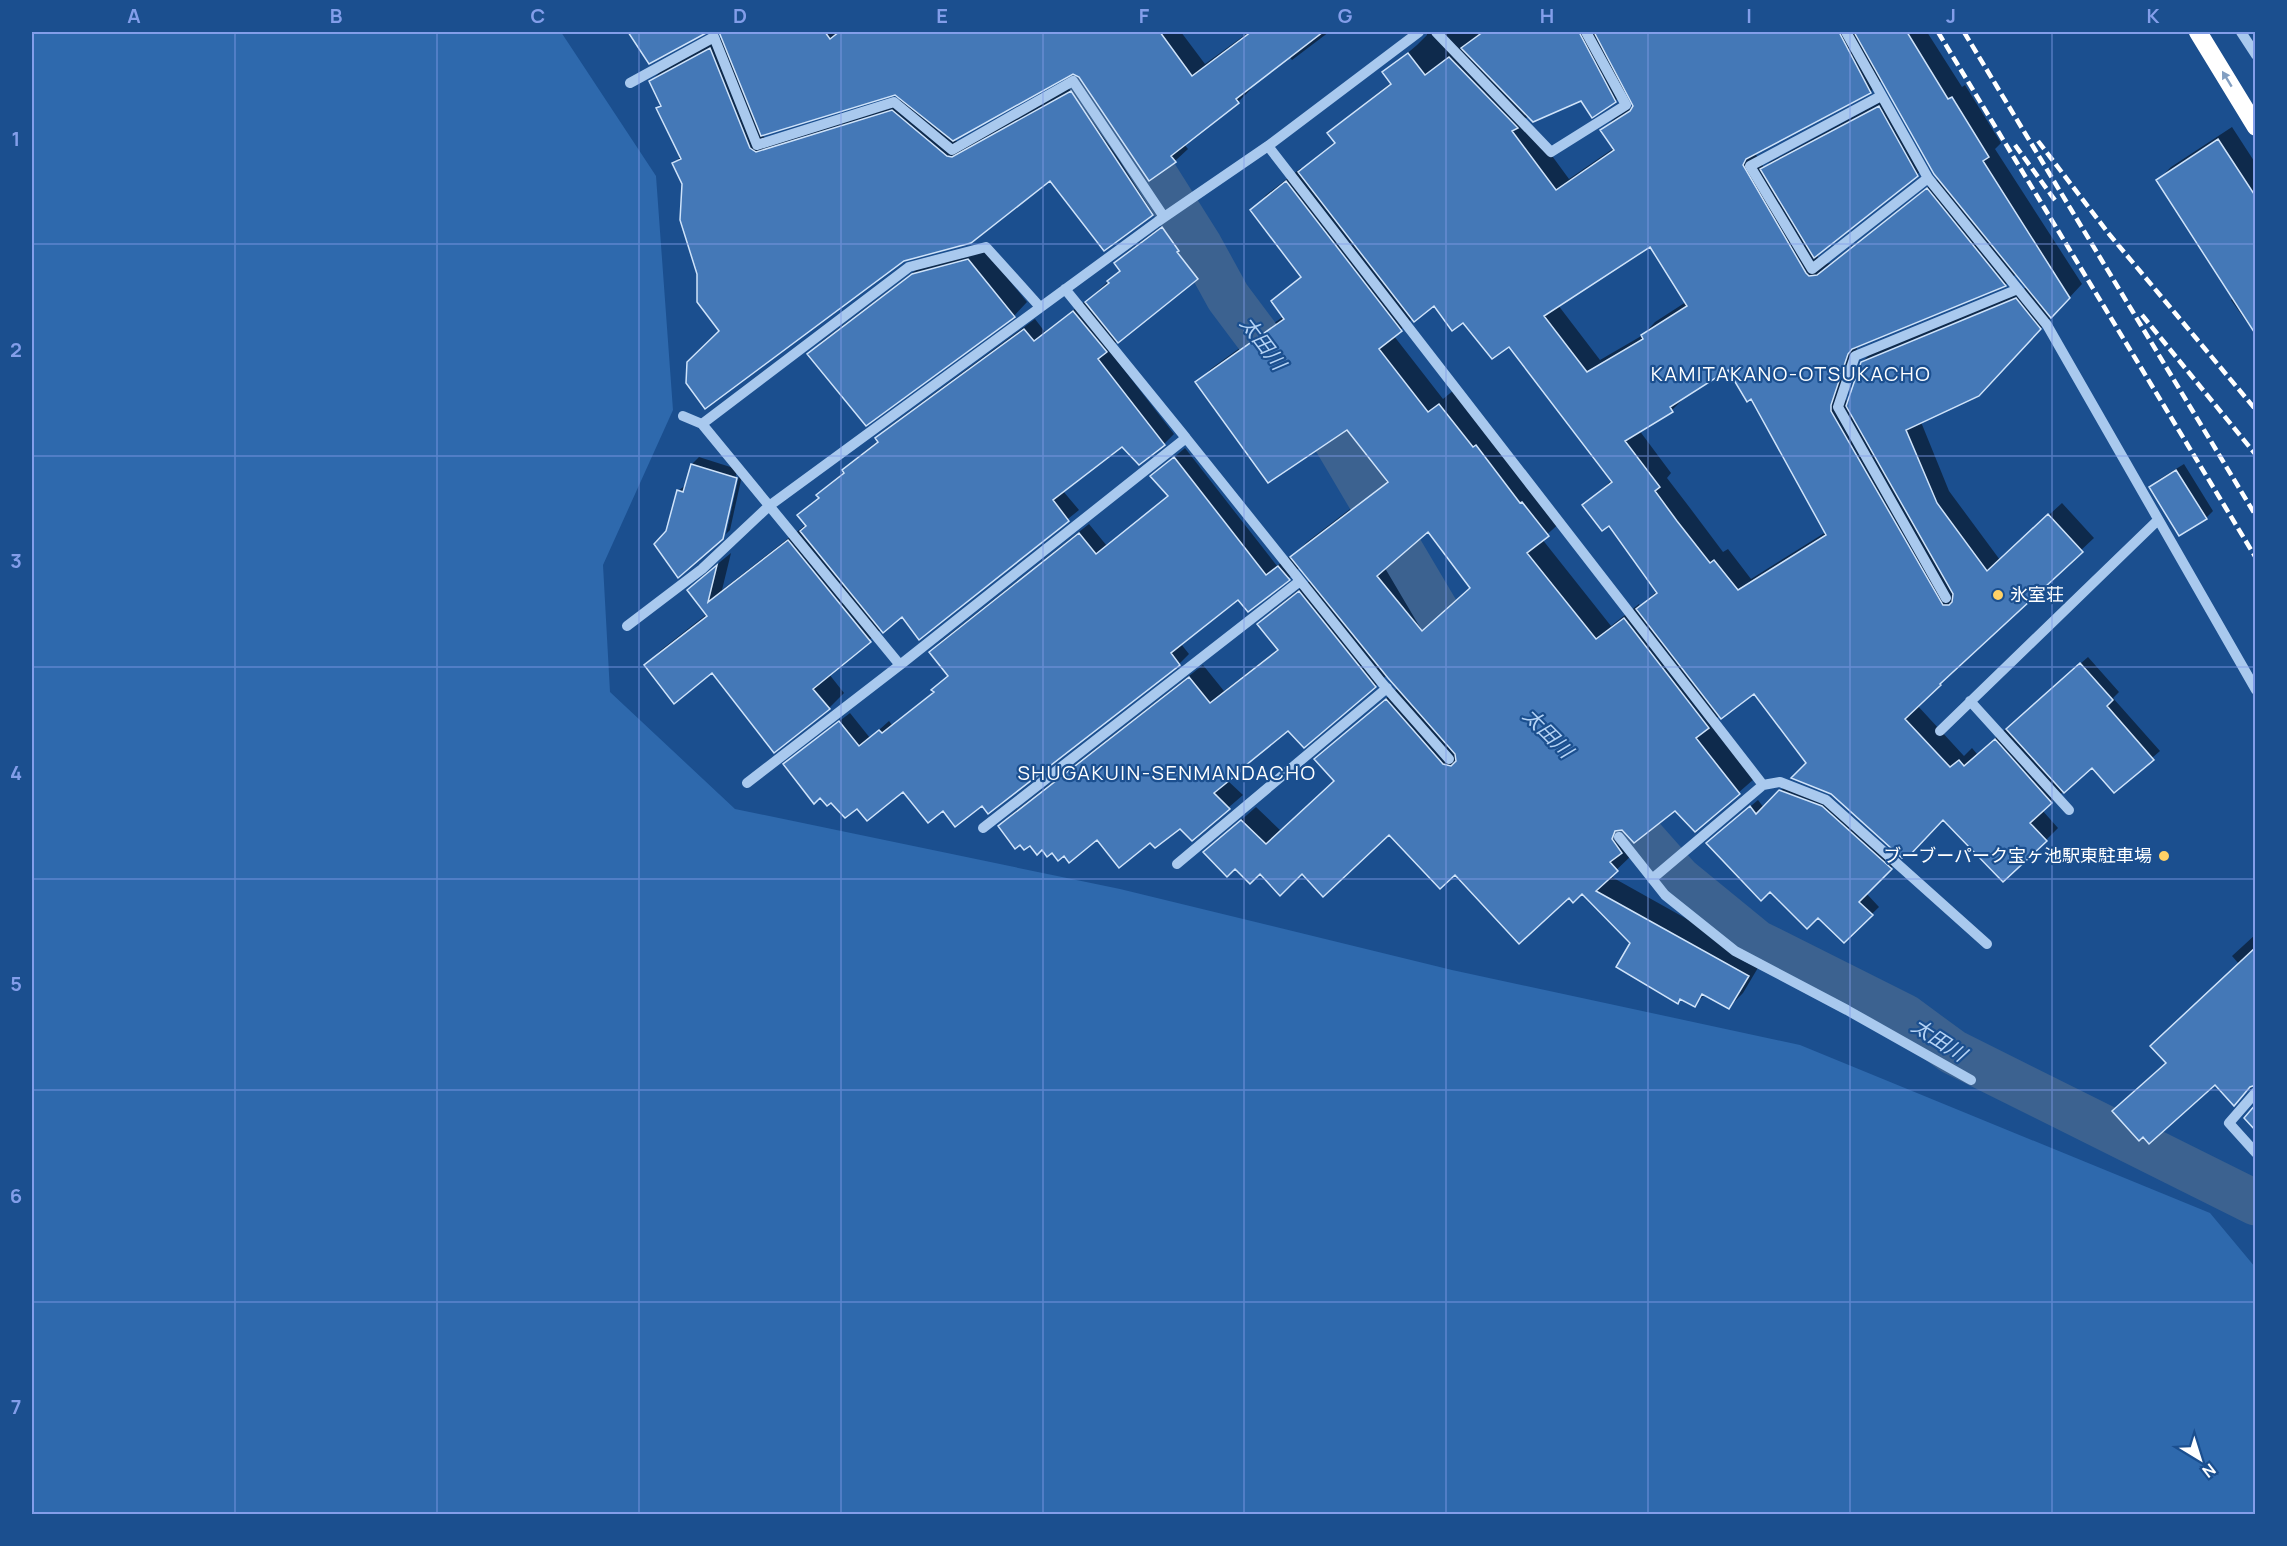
<svg xmlns="http://www.w3.org/2000/svg" width="2287" height="1546" font-family="Manrope,'Noto Sans JP',sans-serif">
	<style>
		.green { fill: #2e69ad }
		.shadow { fill: #0007; fill-rule: evenodd }
		.lines { fill: none; stroke-linecap: round; stroke-linejoin: round }
		.canal { stroke: #3c6290; stroke-width: 45 }
		.building { fill: #4478b7; stroke: #cfe3fa; stroke-width: 1.5; fill-rule: evenodd }
		.minor { stroke: #a9c9ee; stroke-width: 10 }
		.highway { stroke: #fff; stroke-width: 18 }
		.rail { stroke: #fff; stroke-width: 4.5; stroke-dasharray: 10 4.5; stroke-linecap: butt }
		.oneway { fill: #829ec1 }
		.grid { fill: none; stroke: #839eea; stroke-width: 1.5; stroke-opacity: 0.55 }
		.poi-dot { fill: #ffd166; stroke: #1b4f8f; stroke-width: 2 }
		.labels { text-anchor: middle; stroke-width: 4.5; stroke-linejoin: round; paint-order: stroke }
		.poi-label { font-size: 18px; fill: #fff; stroke: #1b4f8f; text-anchor: start }
		.water-label { font-size: 20px; font-style: italic; fill: #b5d3f5; stroke: #1b4f8f }
		.neighbourhood-label { font-size: 20px; letter-spacing: 1.5px; fill: #fff; stroke: #1b4f8f }
		.neatline { fill: none; stroke: #839eea; stroke-width: 2 }
		.grid-label { font-size: 20px; text-anchor: middle; font-weight: bold; fill: #839eea }
	</style>
	<rect width="100%" height="100%" fill="#1b4f8f"/>
	<path class="green" d="M 32,32 L 561,32 L 656,176 L 673,410 L 603,565 L 610,692 L 735,809 L 1120,889 L 1452,970 L 1800,1045 L 2210,1213 L 2255,1267 L 2255,1514 L 32,1514 Z"/>
	<path class="shadow" d="M 629,32 L 705,32 L 650,62 Z
		M 721,32 L 1181,32 L 1205,64 L 1249,32 L 1329,32 L 1292,60 L 1289,56 L 1249,87 L 1251,89 L 1238,102 L 1184,144 L 1188,149 L 1175,161 L 1149,179 L 1164,202 L 1152,214 L 1051,179 L 904,260 L 721,331 L 699,273 L 684,184 L 674,163 L 681,156 L 658,108 L 662,105 L 651,81 L 663,69 L 723,37 ZM 1073,72 L 1083,80 L 965,146 L 953,139 ZM 895,93 L 903,99 L 768,141 L 761,134 Z
		M 1427,32 L 1927,32 L 1962,87 L 1965,85 L 2001,143 L 1995,149 L 2082,284 L 1989,384 L 1921,422 L 1949,491 L 2000,560 L 2062,503 L 2094,538 L 1952,671 L 1917,705 L 1964,756 L 1972,748 L 1977,754 L 2088,657 L 2119,692 L 2113,698 L 2160,751 L 2114,791 L 2093,766 L 2042,810 L 2058,828 L 2046,840 L 1944,818 L 1808,763 L 1754,692 L 1720,715 L 1711,724 L 1754,779 L 1696,830 L 1675,809 L 1625,848 L 1632,855 L 1610,876 L 1762,961 L 1743,993 L 1728,1008 L 1706,994 L 1694,1005 L 1681,998 L 1677,1002 L 1632,943 L 1582,892 L 1569,896 L 1455,873 L 1389,833 L 1302,872 L 1260,872 L 1235,867 L 1205,852 L 1256,807 L 1281,831 L 1335,780 L 1316,759 L 1398,688 L 1387,675 L 1375,686 L 1288,729 L 1254,756 L 1227,780 L 1243,795 L 1192,839 L 1180,827 L 1151,841 L 1097,838 L 1064,854 L 1030,844 L 1000,826 L 1013,813 L 1203,665 L 1224,691 L 1278,649 L 1259,624 L 1272,611 L 1311,580 L 1300,567 L 1289,578 L 1239,597 L 1181,644 L 1189,654 L 1179,664 L 989,812 L 982,804 L 943,809 L 903,790 L 857,807 L 795,755 L 850,713 L 870,738 L 889,721 L 892,725 L 935,691 L 949,675 L 931,652 L 940,642 L 1089,524 L 1107,546 L 1169,495 L 1152,476 L 1185,448 L 1277,566 L 1289,557 L 1290,559 L 1307,542 L 1388,480 L 1347,428 L 1197,382 L 1212,368 L 1284,316 L 1273,301 L 1302,275 L 1252,210 L 1266,195 L 1301,168 L 1302,170 L 1335,142 L 1329,133 L 1342,121 L 1392,82 L 1384,73 L 1417,45 L 1427,35 ZM 1883,79 L 1939,178 L 1831,263 L 1822,264 L 1816,254 L 1925,168 L 1886,99 L 1770,162 L 1764,168 L 1755,153 L 1871,91 ZM 1627,89 L 1635,105 L 1615,118 L 1602,130 L 1614,148 L 1569,179 L 1525,119 L 1529,116 L 1582,99 L 1615,101 ZM 1650,245 L 1686,302 L 1655,322 L 1643,335 L 1600,360 L 1558,305 ZM 2017,273 L 2028,287 L 1875,349 L 1862,362 L 1848,405 L 1843,391 L 1858,345 L 2005,285 ZM 1434,304 L 1509,345 L 1612,480 L 1584,505 L 1609,524 L 1657,591 L 1640,606 L 1639,604 L 1611,626 L 1542,539 L 1562,521 L 1454,390 L 1443,399 L 1394,336 L 1413,318 ZM 1728,368 L 1752,397 L 1826,532 L 1751,579 L 1728,549 L 1723,552 L 1690,508 L 1667,478 L 1671,473 L 1639,430 L 1672,410 L 1684,398 ZM 1428,530 L 1471,587 L 1437,617 L 1391,562 Z
		M 2232,127 L 2256,164 L 2256,335 L 2231,300 L 2233,298 L 2158,180 L 2171,167 Z
		M 1174,217 L 1190,238 L 1188,240 L 1208,266 L 1108,349 L 1174,434 L 1164,444 L 1122,445 L 1063,491 L 1079,510 L 920,638 L 902,615 L 882,629 L 829,674 L 844,693 L 829,708 L 713,671 L 646,665 L 661,650 L 707,614 L 689,590 L 704,575 L 731,553 L 722,590 L 804,526 L 805,528 L 807,525 L 799,515 L 820,497 L 818,495 L 828,485 L 845,471 L 844,470 L 854,460 L 879,440 L 877,438 L 887,428 L 1035,319 L 1045,332 L 1084,302 L 1085,303 L 1120,270 L 1116,263 L 1127,252 Z
		M 982,247 L 1027,302 L 1014,316 L 809,354 L 822,341 L 928,261 Z
		M 699,457 L 743,471 L 730,530 L 726,534 L 740,471 L 737,471 L 722,538 L 668,532 L 678,491 L 687,484 L 692,464 Z
		M 2184,464 L 2213,511 L 2206,518 L 2151,487 L 2158,480 Z
		M 1788,783 L 1829,800 L 1898,861 L 1866,893 L 1879,907 L 1844,941 L 1818,916 L 1715,836 L 1758,800 L 1764,808 Z
		M 2256,934 L 2256,1084 L 2245,1093 L 2215,1083 L 2125,1099 L 2167,1062 L 2239,964 L 2232,956 Z"/>
	<g class="lines">
		<path class="canal" d="M 1057,32 L 1137,146 L 1200,246 L 1228,297 L 1336,441 L 1446,627 L 1466,657 L 1475,665
			M 1600,790 L 1679,879 L 1756,942 L 1904,1016 L 1953,1052 L 2256,1203"/>
	</g>
	<path class="building" d="M 628,32 L 708,32 L 649,64 Z
		M 719,32 L 825,32 L 830,39 L 839,32 L 1160,32 L 1192,76 L 1251,32 L 1323,32 L 1236,99 L 1239,103 L 1171,156 L 1176,162 L 1149,181 L 1079,77 L 1073,74 L 953,141 L 895,95 L 761,136 Z
		M 1483,32 L 1579,32 L 1616,102 L 1592,118 L 1581,101 L 1533,122 L 1461,48 Z
		M 1594,32 L 1839,32 L 1871,93 L 1746,159 L 1743,165 L 1806,273 L 1809,276 L 1817,275 L 1927,188 L 2006,286 L 1852,349 L 1848,354 L 1831,405 L 1831,411 L 1943,605 L 1949,605 L 1952,602 L 1953,594 L 1846,406 L 1861,362 L 2016,298 L 2041,329 L 1979,396 L 1906,430 L 1937,503 L 1987,571 L 2048,514 L 2083,552 L 1940,684 L 1941,685 L 1905,719 L 1950,767 L 1959,760 L 1964,766 L 1995,739 L 2052,803 L 2030,823 L 2047,841 L 2003,882 L 1943,820 L 1909,856 L 1907,854 L 1902,858 L 1831,794 L 1791,778 L 1806,763 L 1754,694 L 1721,719 L 1636,609 L 1657,593 L 1609,526 L 1602,531 L 1582,505 L 1612,482 L 1509,347 L 1492,359 L 1463,323 L 1452,331 L 1434,306 L 1414,322 L 1298,172 L 1335,143 L 1327,133 L 1391,84 L 1382,72 L 1408,53 L 1425,75 L 1449,57 L 1518,128 L 1512,131 L 1556,190 L 1614,150 L 1600,130 L 1630,111 L 1633,106 ZM 1650,247 L 1687,306 L 1641,335 L 1643,339 L 1587,372 L 1544,316 ZM 1728,370 L 1747,402 L 1751,399 L 1826,535 L 1738,590 L 1714,560 L 1710,563 L 1677,521 L 1655,491 L 1660,487 L 1625,441 L 1673,412 L 1670,407 Z
		M 1854,32 L 1907,32 L 1948,99 L 1952,97 L 1989,157 L 1983,161 L 2070,298 L 2051,318 L 1934,174 Z
		M 710,48 L 750,148 L 756,152 L 892,110 L 947,156 L 952,157 L 1071,91 L 1153,215 L 1104,251 L 1050,181 L 971,243 L 904,261 L 705,409 L 686,383 L 687,362 L 719,331 L 697,302 L 697,274 L 680,220 L 682,184 L 672,163 L 681,159 L 656,108 L 661,106 L 649,81 Z
		M 1879,106 L 1918,176 L 1814,258 L 1760,169 Z
		M 2218,139 L 2256,197 L 2256,335 L 2156,180 Z
		M 1286,181 L 1402,331 L 1379,349 L 1428,412 L 1439,404 L 1473,447 L 1476,445 L 1520,503 L 1522,502 L 1549,536 L 1527,553 L 1596,639 L 1624,618 L 1709,728 L 1696,738 L 1740,794 L 1695,832 L 1675,811 L 1634,843 L 1622,830 L 1615,831 L 1612,839 L 1622,853 L 1610,862 L 1618,871 L 1596,891 L 1749,976 L 1729,1009 L 1702,994 L 1695,1007 L 1680,999 L 1678,1004 L 1616,967 L 1630,943 L 1582,894 L 1573,903 L 1569,898 L 1519,944 L 1455,875 L 1440,889 L 1389,835 L 1323,897 L 1302,874 L 1280,896 L 1260,874 L 1250,884 L 1235,869 L 1227,877 L 1203,852 L 1241,820 L 1266,844 L 1334,781 L 1314,759 L 1386,699 L 1443,764 L 1451,766 L 1456,761 L 1455,754 L 1388,678 L 1290,557 L 1388,482 L 1347,430 L 1268,483 L 1195,382 L 1284,319 L 1271,301 L 1301,277 L 1250,210 ZM 1428,532 L 1470,588 L 1422,631 L 1377,576 Z
		M 1162,227 L 1179,251 L 1177,252 L 1198,279 L 1118,343 L 1085,302 L 1109,283 L 1107,281 L 1120,271 L 1114,263 Z
		M 968,259 L 1015,317 L 866,426 L 807,354 L 912,274 Z
		M 1073,311 L 1107,352 L 1098,359 L 1165,445 L 1139,465 L 1122,447 L 1053,500 L 1069,521 L 919,640 L 902,617 L 883,633 L 800,531 L 806,526 L 797,515 L 819,498 L 816,495 L 844,473 L 842,470 L 878,442 L 875,438 L 1024,329 L 1034,341 Z
		M 1174,457 L 1266,575 L 1278,566 L 1290,580 L 1248,612 L 1238,600 L 1171,653 L 1180,665 L 988,814 L 982,806 L 955,827 L 943,811 L 928,823 L 903,792 L 867,821 L 857,809 L 845,818 L 831,803 L 827,806 L 820,798 L 814,804 L 783,764 L 839,721 L 859,746 L 879,730 L 882,733 L 934,692 L 931,690 L 948,676 L 929,652 L 1079,533 L 1096,554 L 1168,496 L 1150,476 Z
		M 691,464 L 737,478 L 723,539 L 678,578 L 654,544 L 666,531 L 677,490 L 683,492 Z
		M 2176,470 L 2207,519 L 2179,536 L 2149,487 Z
		M 788,540 L 871,642 L 813,689 L 830,709 L 774,753 L 712,673 L 674,704 L 644,665 L 707,616 L 687,590 L 717,565 L 708,602 Z
		M 1299,591 L 1376,687 L 1304,748 L 1288,731 L 1240,770 L 1241,771 L 1214,793 L 1230,809 L 1192,841 L 1180,829 L 1155,848 L 1150,843 L 1119,868 L 1097,840 L 1069,863 L 1064,856 L 1058,861 L 1052,853 L 1047,857 L 1042,850 L 1037,855 L 1030,846 L 1024,850 L 1020,845 L 1015,849 L 998,826 L 1189,677 L 1210,703 L 1278,650 L 1257,624 Z
		M 2080,663 L 2113,700 L 2107,706 L 2154,760 L 2114,793 L 2092,768 L 2064,793 L 2006,729 Z
		M 1779,790 L 1822,806 L 1892,869 L 1859,902 L 1873,915 L 1844,943 L 1818,918 L 1807,929 L 1770,892 L 1761,901 L 1706,843 L 1750,806 L 1756,814 Z
		M 2256,947 L 2256,1085 L 2250,1087 L 2234,1106 L 2215,1085 L 2149,1144 L 2143,1137 L 2139,1141 L 2112,1111 L 2166,1063 L 2150,1046 Z
		M 2256,1104 L 2256,1131 L 2244,1118 Z"/>
	<g class="lines">
		<path class="minor" d="M 1436,32 L 1551,152 L 1626,105 L 1586,32
			M 1846,32 L 1928,178 L 2047,325 L 2256,690
			M 2241,32 L 2256,55
			M 630,83 L 714,37 L 757,145 L 894,102 L 952,150 L 1073,81 L 1164,217
			M 1881,96 L 1750,166 L 1812,269 L 1928,178
			M 1268,146 L 1763,785 L 1652,879
			M 683,416 L 702,424 L 909,267 L 986,247 L 1040,307
			M 702,424 L 900,665 L 1186,438 L 1065,289
			M 1186,438 L 1382,683 L 1449,759
			M 1946,598 L 1838,407 L 1855,356 L 2018,289
			M 627,626 L 702,569 L 769,506 L 1157,222 L 1268,146 L 1419,32
			M 1970,701 L 2069,810
			M 1940,731 L 2158,520
			M 747,783 L 900,665
			M 1763,785 L 1780,782 L 1826,800 L 1987,944
			M 983,828 L 1300,581
			M 1619,837 L 1665,895 L 1735,951 L 1847,1010 L 1971,1080
			M 1177,864 L 1387,688
			M 2256,1092 L 2229,1123 L 2256,1153"/>
		<path class="highway" d="M 2198,32 L 2256,127"/>
		<path class="rail" d="M 1938,32 L 2256,558
			M 1964,32 L 2256,516
			M 2038,141 L 2109,234 L 2256,410
			M 2015,145 L 2057,203
			M 2142,315 L 2256,455"/>
	</g>
	<defs><path id="oneway-solid" d="M-6-.8H1V-3.2L6.5 0L1 3.2V.8H-6Z" transform="scale(1.5)"/></defs>
	<use class="oneway" href="#oneway-solid" transform="translate(2227 79) rotate(-121)"/>
	<path class="grid" d="M 235,32 L 235,1514M 437,32 L 437,1514M 639,32 L 639,1514M 841,32 L 841,1514M 1043,32 L 1043,1514M 1244,32 L 1244,1514M 1446,32 L 1446,1514M 1648,32 L 1648,1514M 1850,32 L 1850,1514M 2052,32 L 2052,1514M 32,244 L 2256,244M 32,456 L 2256,456M 32,667 L 2256,667M 32,879 L 2256,879M 32,1090 L 2256,1090M 32,1302 L 2256,1302"/>
	<g class="poi-dot">
		<circle cx="1998" cy="595" r="6"/>
		<circle cx="2164" cy="856" r="6"/>
	</g>
	<g class="labels">
		<g class="poi-label">
			<text x="2010" y="601">氷室荘</text>
			<text x="2152" y="862" text-anchor="end">ブーブーパーク宝ヶ池駅東駐車場</text>
		</g>
		<g class="water-label">
			<text transform="translate(1263 343) rotate(53)" y="7">太田川</text>
			<text transform="translate(1548 733) rotate(45)" y="7">太田川</text>
			<text transform="translate(1939 1040) rotate(33)" y="7">太田川</text>
		</g>
		<g class="neighbourhood-label">
			<text x="1791" y="381">KAMITAKANO-OTSUKACHO</text>
			<text x="1167" y="780">SHUGAKUIN-SENMANDACHO</text>
		</g>
	</g>
	<rect width="2287" height="1546" fill="none" stroke="#1b4f8f" stroke-width="66"/>
	<g transform="translate(2200 1459) rotate(142)" stroke="#1b4f8f" stroke-width="4.5" paint-order="stroke">
	<path d="M0-4.5L10 22L0 15L-10 22Z" fill="#ffffff"/>
	<text y="-9" font-size="16" font-weight="bold" text-anchor="middle" fill="#ffffff">N</text>
	</g>
	<rect x="33" y="33" width="2221" height="1480" class="neatline"/>
	<g class="grid-label">
		<text x="134" y="23">A</text>
		<text x="336" y="23">B</text>
		<text x="538" y="23">C</text>
		<text x="740" y="23">D</text>
		<text x="942" y="23">E</text>
		<text x="1144" y="23">F</text>
		<text x="1345" y="23">G</text>
		<text x="1547" y="23">H</text>
		<text x="1749" y="23">I</text>
		<text x="1951" y="23">J</text>
		<text x="2153" y="23">K</text>
		<text x="16" y="146">1</text>
		<text x="16" y="357">2</text>
		<text x="16" y="568">3</text>
		<text x="16" y="780">4</text>
		<text x="16" y="991">5</text>
		<text x="16" y="1203">6</text>
		<text x="16" y="1414">7</text>
	</g>
</svg>
